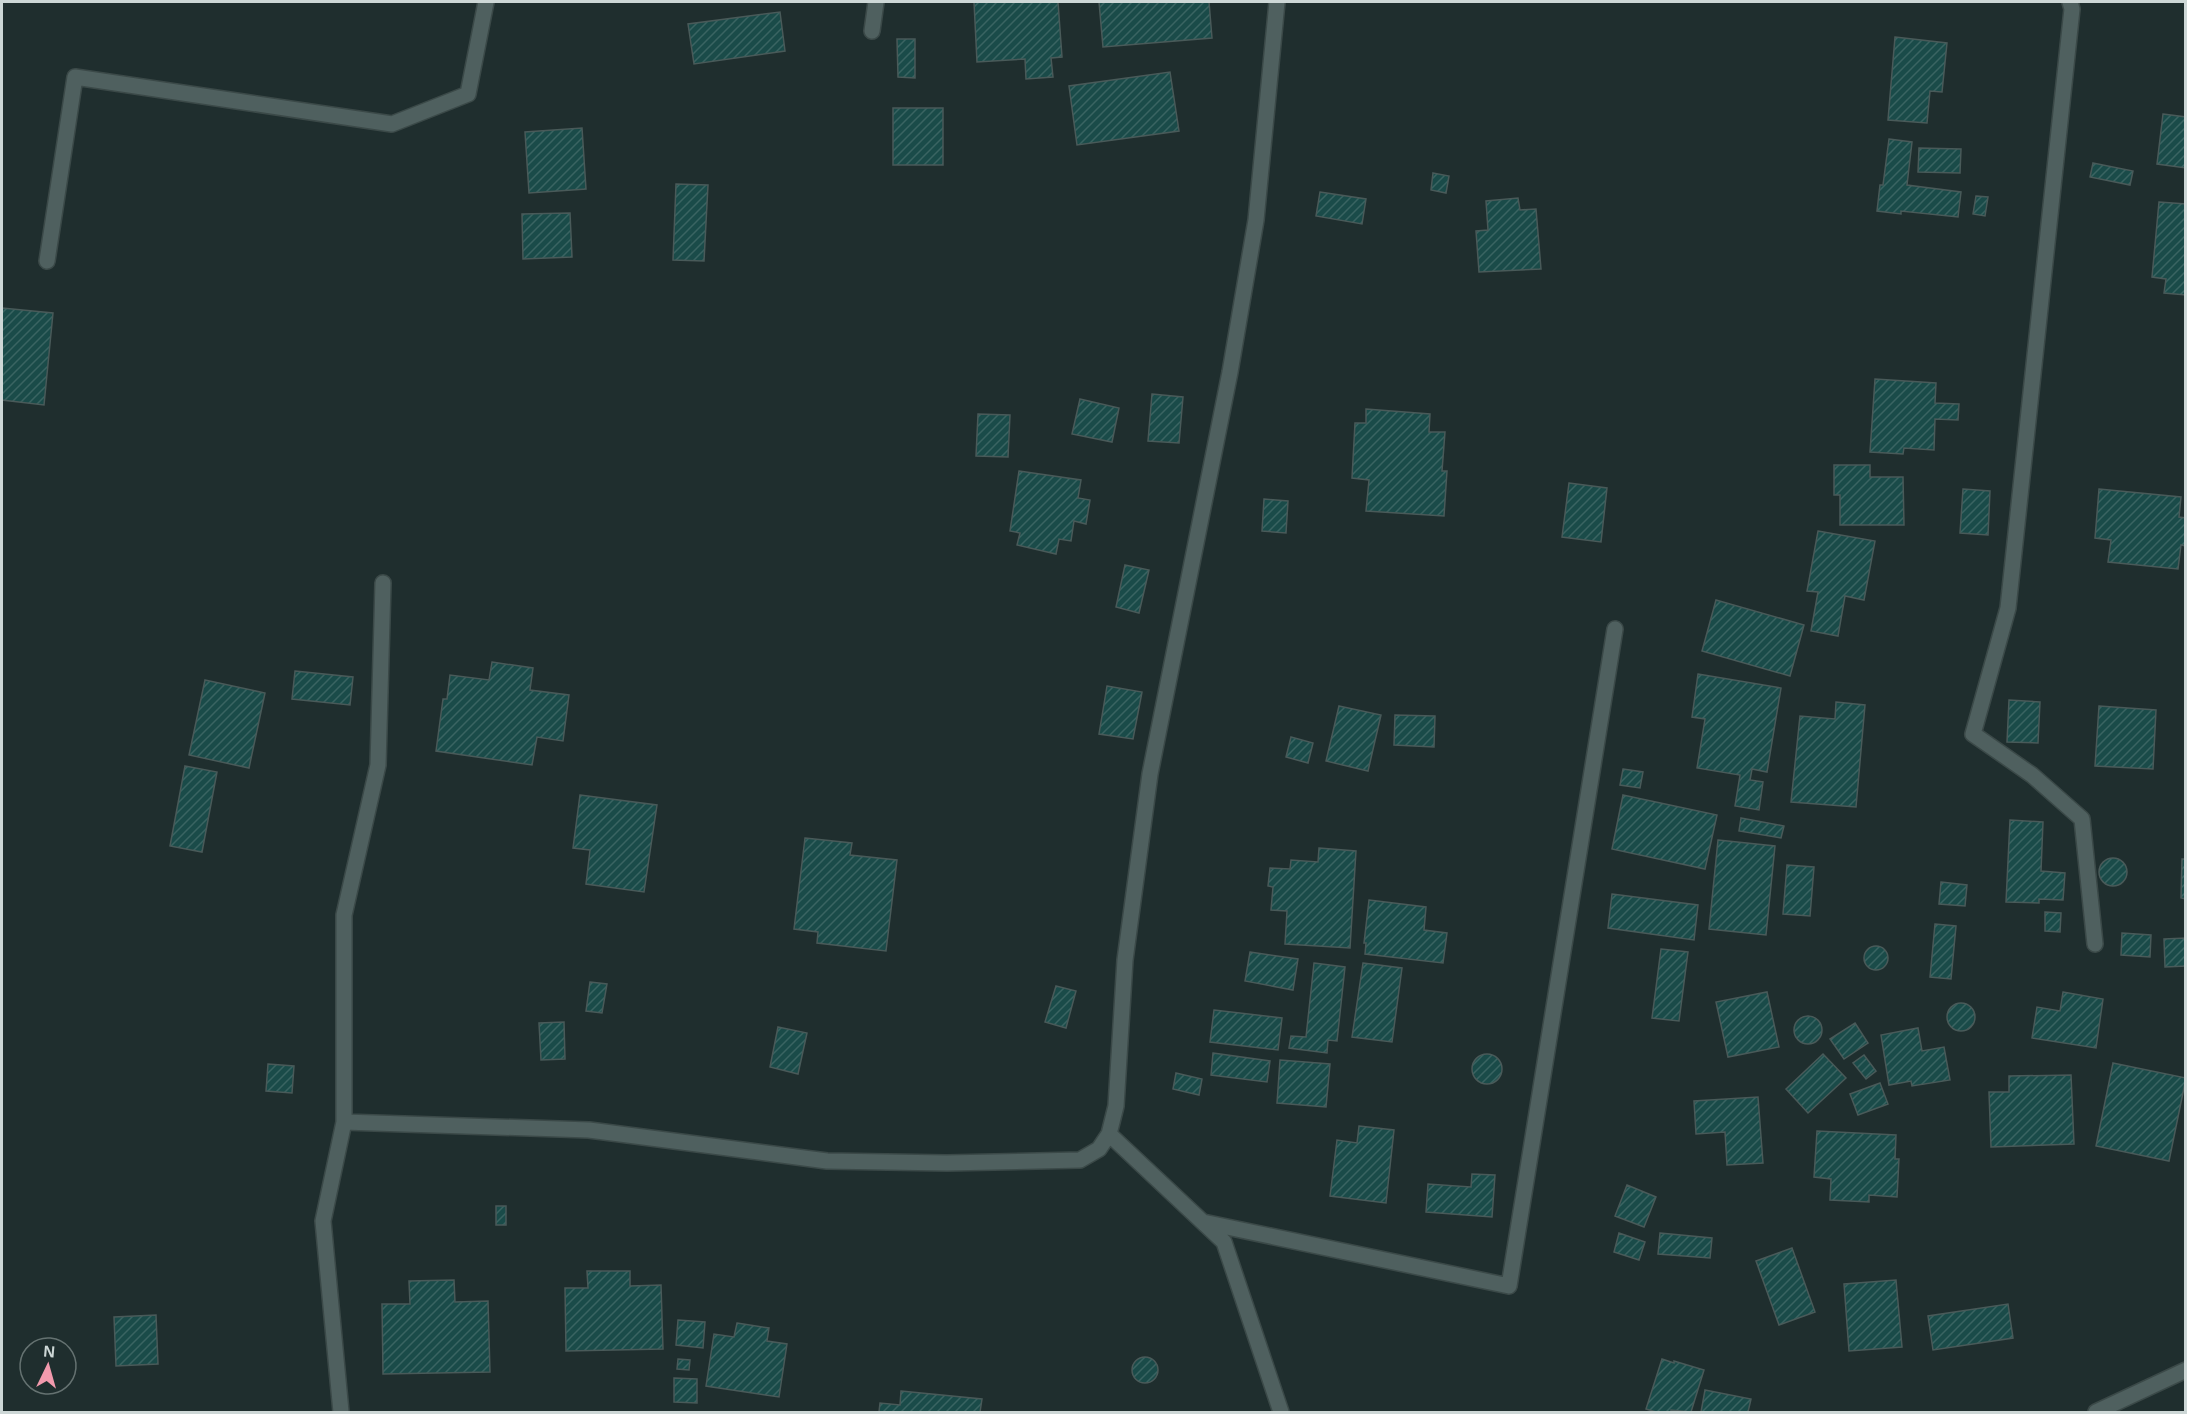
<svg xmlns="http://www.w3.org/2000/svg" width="2187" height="1414" font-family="Helvetica,sans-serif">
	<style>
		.building { fill: url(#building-hatch); stroke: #495a59; stroke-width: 1.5 }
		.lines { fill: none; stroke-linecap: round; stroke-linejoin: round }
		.minor-casing { stroke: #3b4948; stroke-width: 18 }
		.minor { stroke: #4f605f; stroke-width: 15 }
	</style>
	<defs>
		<pattern id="building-hatch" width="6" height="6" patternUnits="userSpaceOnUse" patternTransform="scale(1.5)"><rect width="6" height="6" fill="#1a4b49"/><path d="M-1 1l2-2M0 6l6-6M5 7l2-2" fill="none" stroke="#3a6462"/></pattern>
	</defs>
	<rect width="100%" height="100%" fill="#1f2e2e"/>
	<path class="building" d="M 974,2 L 1058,2 L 1062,57 L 1051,58 L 1053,77 L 1026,79 L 1025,59 L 977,62 Z
		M 1099,2 L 1209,2 L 1212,38 L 1103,47 Z
		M 780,12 L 785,51 L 694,64 L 688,24 Z
		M 1895,37 L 1947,43 L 1942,92 L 1930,91 L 1927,123 L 1888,120 Z
		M 897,39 L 915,39 L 915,78 L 898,77 Z
		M 1170,72 L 1179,131 L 1077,145 L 1069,86 Z
		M 893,108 L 943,108 L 943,165 L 893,165 Z
		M 2163,114 L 2186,117 L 2186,168 L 2157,164 Z
		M 582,128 L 586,189 L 529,193 L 525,132 Z
		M 1889,139 L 1912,142 L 1907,185 L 1961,192 L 1958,217 L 1901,211 L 1901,214 L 1877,211 L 1880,185 L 1883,185 Z
		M 1919,148 L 1961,149 L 1960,173 L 1918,172 Z
		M 2093,163 L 2133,171 L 2130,185 L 2090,177 Z
		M 1433,173 L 1449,176 L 1446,193 L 1431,190 Z
		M 676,184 L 708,185 L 704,261 L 673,260 Z
		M 1320,192 L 1366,199 L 1362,224 L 1316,216 Z
		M 1976,196 L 1988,197 L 1985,216 L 1973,214 Z
		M 1518,198 L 1520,210 L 1536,209 L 1541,269 L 1479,272 L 1476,231 L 1488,230 L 1486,201 Z
		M 2159,202 L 2186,204 L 2186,295 L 2164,293 L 2166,279 L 2152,277 Z
		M 570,213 L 572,257 L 523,259 L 522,214 Z
		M 2,308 L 53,313 L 44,405 L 2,400 Z
		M 1875,379 L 1936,383 L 1935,403 L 1959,404 L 1958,420 L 1935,419 L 1934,450 L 1904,448 L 1903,454 L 1870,452 Z
		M 1152,394 L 1183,397 L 1179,443 L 1148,441 Z
		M 1080,399 L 1119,408 L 1112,442 L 1072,434 Z
		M 1366,409 L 1430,414 L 1429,432 L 1445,432 L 1442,471 L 1447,471 L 1444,516 L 1366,511 L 1369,480 L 1352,478 L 1355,423 L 1366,423 Z
		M 978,414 L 1010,415 L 1008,457 L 976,456 Z
		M 1834,465 L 1870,465 L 1870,477 L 1903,477 L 1904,525 L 1840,525 L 1840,495 L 1834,495 Z
		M 1019,471 L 1081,480 L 1078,498 L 1090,500 L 1086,524 L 1074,521 L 1071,541 L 1059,539 L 1056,554 L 1017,545 L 1020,533 L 1010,531 Z
		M 1569,483 L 1607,488 L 1601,542 L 1562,537 Z
		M 1963,489 L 1990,491 L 1988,535 L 1960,533 Z
		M 2099,489 L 2181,497 L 2179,517 L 2186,518 L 2186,546 L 2181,545 L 2178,569 L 2108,562 L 2111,540 L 2095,538 Z
		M 1264,499 L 1288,501 L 1286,533 L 1262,531 Z
		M 1818,531 L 1875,541 L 1864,600 L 1845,596 L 1838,636 L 1811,631 L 1818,592 L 1807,591 Z
		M 1125,565 L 1149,570 L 1139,613 L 1116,607 Z
		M 1716,600 L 1804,625 L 1790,676 L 1702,651 Z
		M 492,662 L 533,668 L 530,690 L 569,695 L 563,741 L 537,737 L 532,765 L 436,751 L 443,699 L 447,699 L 450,675 L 489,680 Z
		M 295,671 L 353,677 L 350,705 L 292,699 Z
		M 1698,674 L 1781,688 L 1767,772 L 1752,769 L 1750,780 L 1763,782 L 1759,810 L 1735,806 L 1740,775 L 1697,768 L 1705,719 L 1692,717 Z
		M 205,680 L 265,693 L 249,768 L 189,755 Z
		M 1107,686 L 1142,692 L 1133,739 L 1099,734 Z
		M 2009,700 L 2040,702 L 2038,743 L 2007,742 Z
		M 1836,702 L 1865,705 L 1856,807 L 1791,802 L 1800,716 L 1835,719 Z
		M 1339,706 L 1381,715 L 1368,771 L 1326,761 Z
		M 2099,706 L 2156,710 L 2153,769 L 2095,766 Z
		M 1395,715 L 1435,716 L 1434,747 L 1394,745 Z
		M 1291,737 L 1313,743 L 1308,763 L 1286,757 Z
		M 185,766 L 217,772 L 202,852 L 170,846 Z
		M 1623,769 L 1643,772 L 1640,788 L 1620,785 Z
		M 580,795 L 657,805 L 644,892 L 586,884 L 590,850 L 573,848 Z
		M 1623,795 L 1717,815 L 1705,869 L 1612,849 Z
		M 1741,818 L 1784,826 L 1781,838 L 1739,831 Z
		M 2010,820 L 2043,822 L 2041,871 L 2065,873 L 2063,900 L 2039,899 L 2039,903 L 2006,902 Z
		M 805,838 L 852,843 L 850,855 L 897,860 L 886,951 L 817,943 L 818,932 L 794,929 Z
		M 1718,840 L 1775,846 L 1766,935 L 1709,929 Z
		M 1319,848 L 1356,851 L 1350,948 L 1285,944 L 1287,911 L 1271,910 L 1273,887 L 1268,886 L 1270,868 L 1290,869 L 1291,860 L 1318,862 Z
		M2099 872a14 14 0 1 1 28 0a14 14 0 1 1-28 0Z
		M 2182,859 L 2186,859 L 2186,899 L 2181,898 Z
		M 1787,865 L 1814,867 L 1810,916 L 1783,914 Z
		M 1941,882 L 1967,885 L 1965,906 L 1939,904 Z
		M 1612,894 L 1698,905 L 1694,940 L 1608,928 Z
		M 1369,900 L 1426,907 L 1424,930 L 1447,933 L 1443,963 L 1365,954 L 1366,943 L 1364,943 Z
		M 2045,912 L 2061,913 L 2060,932 L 2045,931 Z
		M 1935,924 L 1956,926 L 1951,979 L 1930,977 Z
		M 2122,933 L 2151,935 L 2150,957 L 2121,955 Z
		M 2186,938 L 2186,966 L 2165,967 L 2164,939 Z
		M1864 958a12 12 0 1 1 24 0a12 12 0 1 1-24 0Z
		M 1661,949 L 1688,952 L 1679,1021 L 1652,1018 Z
		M 1250,952 L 1298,959 L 1293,990 L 1245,981 Z
		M 1314,963 L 1345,967 L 1337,1041 L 1328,1040 L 1327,1053 L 1289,1048 L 1291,1036 L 1306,1037 Z
		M 1363,963 L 1402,968 L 1392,1042 L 1352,1037 Z
		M 590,982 L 607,984 L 602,1013 L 586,1011 Z
		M 1056,986 L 1076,991 L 1066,1028 L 1045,1022 Z
		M 1767,992 L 1779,1047 L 1728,1057 L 1716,1002 Z
		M 2063,992 L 2103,999 L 2096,1048 L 2032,1038 L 2037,1007 L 2060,1011 Z
		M1947 1017a14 14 0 1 1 28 0a14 14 0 1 1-28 0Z
		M 1214,1010 L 1282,1018 L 1278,1050 L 1210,1042 Z
		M1794 1030a14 14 0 1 1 28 0a14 14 0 1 1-28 0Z
		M 564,1022 L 565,1059 L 541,1060 L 539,1023 Z
		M 1855,1023 L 1868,1043 L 1844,1059 L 1830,1039 Z
		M 778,1027 L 807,1033 L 798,1074 L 770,1067 Z
		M 1918,1028 L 1922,1051 L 1944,1047 L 1950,1080 L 1912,1086 L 1911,1081 L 1889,1085 L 1881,1035 Z
		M 1213,1053 L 1270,1061 L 1267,1082 L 1211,1075 Z
		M 1823,1054 L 1846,1078 L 1808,1113 L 1786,1089 Z
		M1472 1069a15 15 0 1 1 30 0a15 15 0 1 1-30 0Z
		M 1864,1055 L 1876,1071 L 1866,1079 L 1853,1063 Z
		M 1280,1060 L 1330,1064 L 1326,1107 L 1277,1103 Z
		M 2113,1063 L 2186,1078 L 2169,1161 L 2096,1146 Z
		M 268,1064 L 294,1066 L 292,1093 L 266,1091 Z
		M 1176,1073 L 1202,1079 L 1199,1095 L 1173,1089 Z
		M 2071,1075 L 2074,1144 L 1991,1147 L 1989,1092 L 2009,1092 L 2009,1076 Z
		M 1880,1083 L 1888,1104 L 1858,1115 L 1850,1094 Z
		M 1758,1097 L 1763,1163 L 1727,1165 L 1725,1132 L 1696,1134 L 1694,1101 Z
		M 1359,1126 L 1394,1130 L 1386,1203 L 1330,1196 L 1337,1140 L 1357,1143 Z
		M 1817,1131 L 1896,1135 L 1895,1159 L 1899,1159 L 1897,1197 L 1869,1195 L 1869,1202 L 1830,1200 L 1831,1179 L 1814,1177 Z
		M 1472,1174 L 1495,1175 L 1492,1217 L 1426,1212 L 1428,1184 L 1471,1187 Z
		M 1627,1185 L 1656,1197 L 1644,1227 L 1615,1216 Z
		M 496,1206 L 506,1206 L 506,1225 L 496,1225 Z
		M 1619,1233 L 1645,1242 L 1639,1260 L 1614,1252 Z
		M 1660,1233 L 1712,1238 L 1710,1258 L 1658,1254 Z
		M 1792,1248 L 1815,1312 L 1779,1325 L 1756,1261 Z
		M 587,1271 L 630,1271 L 630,1286 L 661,1285 L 663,1349 L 566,1351 L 565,1288 L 588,1288 Z
		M 454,1280 L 455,1302 L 488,1301 L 490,1372 L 383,1374 L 382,1304 L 410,1304 L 409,1281 Z
		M 1896,1280 L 1902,1347 L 1849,1351 L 1844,1284 Z
		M 2008,1304 L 2013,1338 L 1933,1350 L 1928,1316 Z
		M 156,1315 L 158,1364 L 116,1366 L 114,1317 Z
		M 678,1320 L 705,1322 L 703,1348 L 676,1345 Z
		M 737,1323 L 769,1328 L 767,1341 L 787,1344 L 779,1397 L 706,1386 L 714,1334 L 734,1337 Z
		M1132 1370a13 13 0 1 1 26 0a13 13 0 1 1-26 0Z
		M 678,1359 L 690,1360 L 689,1370 L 677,1369 Z
		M 1662,1359 L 1674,1363 L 1674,1361 L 1704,1370 L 1691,1412 L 1671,1410 L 1671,1412 L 1656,1412 L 1646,1409 Z
		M 674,1378 L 697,1379 L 697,1403 L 674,1402 Z
		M 1705,1390 L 1751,1399 L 1748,1412 L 1701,1412 Z
		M 901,1391 L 982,1399 L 980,1412 L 879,1412 L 880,1403 L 900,1405 Z"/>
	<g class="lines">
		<defs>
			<path id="minor" d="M 2070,2 L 2072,9 L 2008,608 L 1973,734 L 2032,775 L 2082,819 L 2095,944
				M 872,31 L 876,2
				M 47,261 L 75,77 L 392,124 L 468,94 L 486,2
				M 344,1122 L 589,1130 L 827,1161 L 947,1163 L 1080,1160 L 1099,1149 L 1109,1134 L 1116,1106 L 1125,960 L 1150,774 L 1230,372 L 1256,220 L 1277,2
				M 1109,1134 L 1224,1242 L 1281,1412
				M 1203,1222 L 1509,1286 L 1615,629
				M 341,1412 L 323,1221 L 344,1122 L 344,915 L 378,765 L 383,583
				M 2096,1412 L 2186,1370"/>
		</defs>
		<use href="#minor" class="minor-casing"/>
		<use href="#minor" class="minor"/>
	</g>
	<rect width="2187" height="1414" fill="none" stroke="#cdd7d6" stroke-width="6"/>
	<g transform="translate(48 1366) rotate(5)"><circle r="28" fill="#1f2e2e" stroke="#657271" stroke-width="1.5"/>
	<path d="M0-4.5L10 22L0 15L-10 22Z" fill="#f29aad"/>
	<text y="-9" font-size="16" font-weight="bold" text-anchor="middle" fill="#cdd7d6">N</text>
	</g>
</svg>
